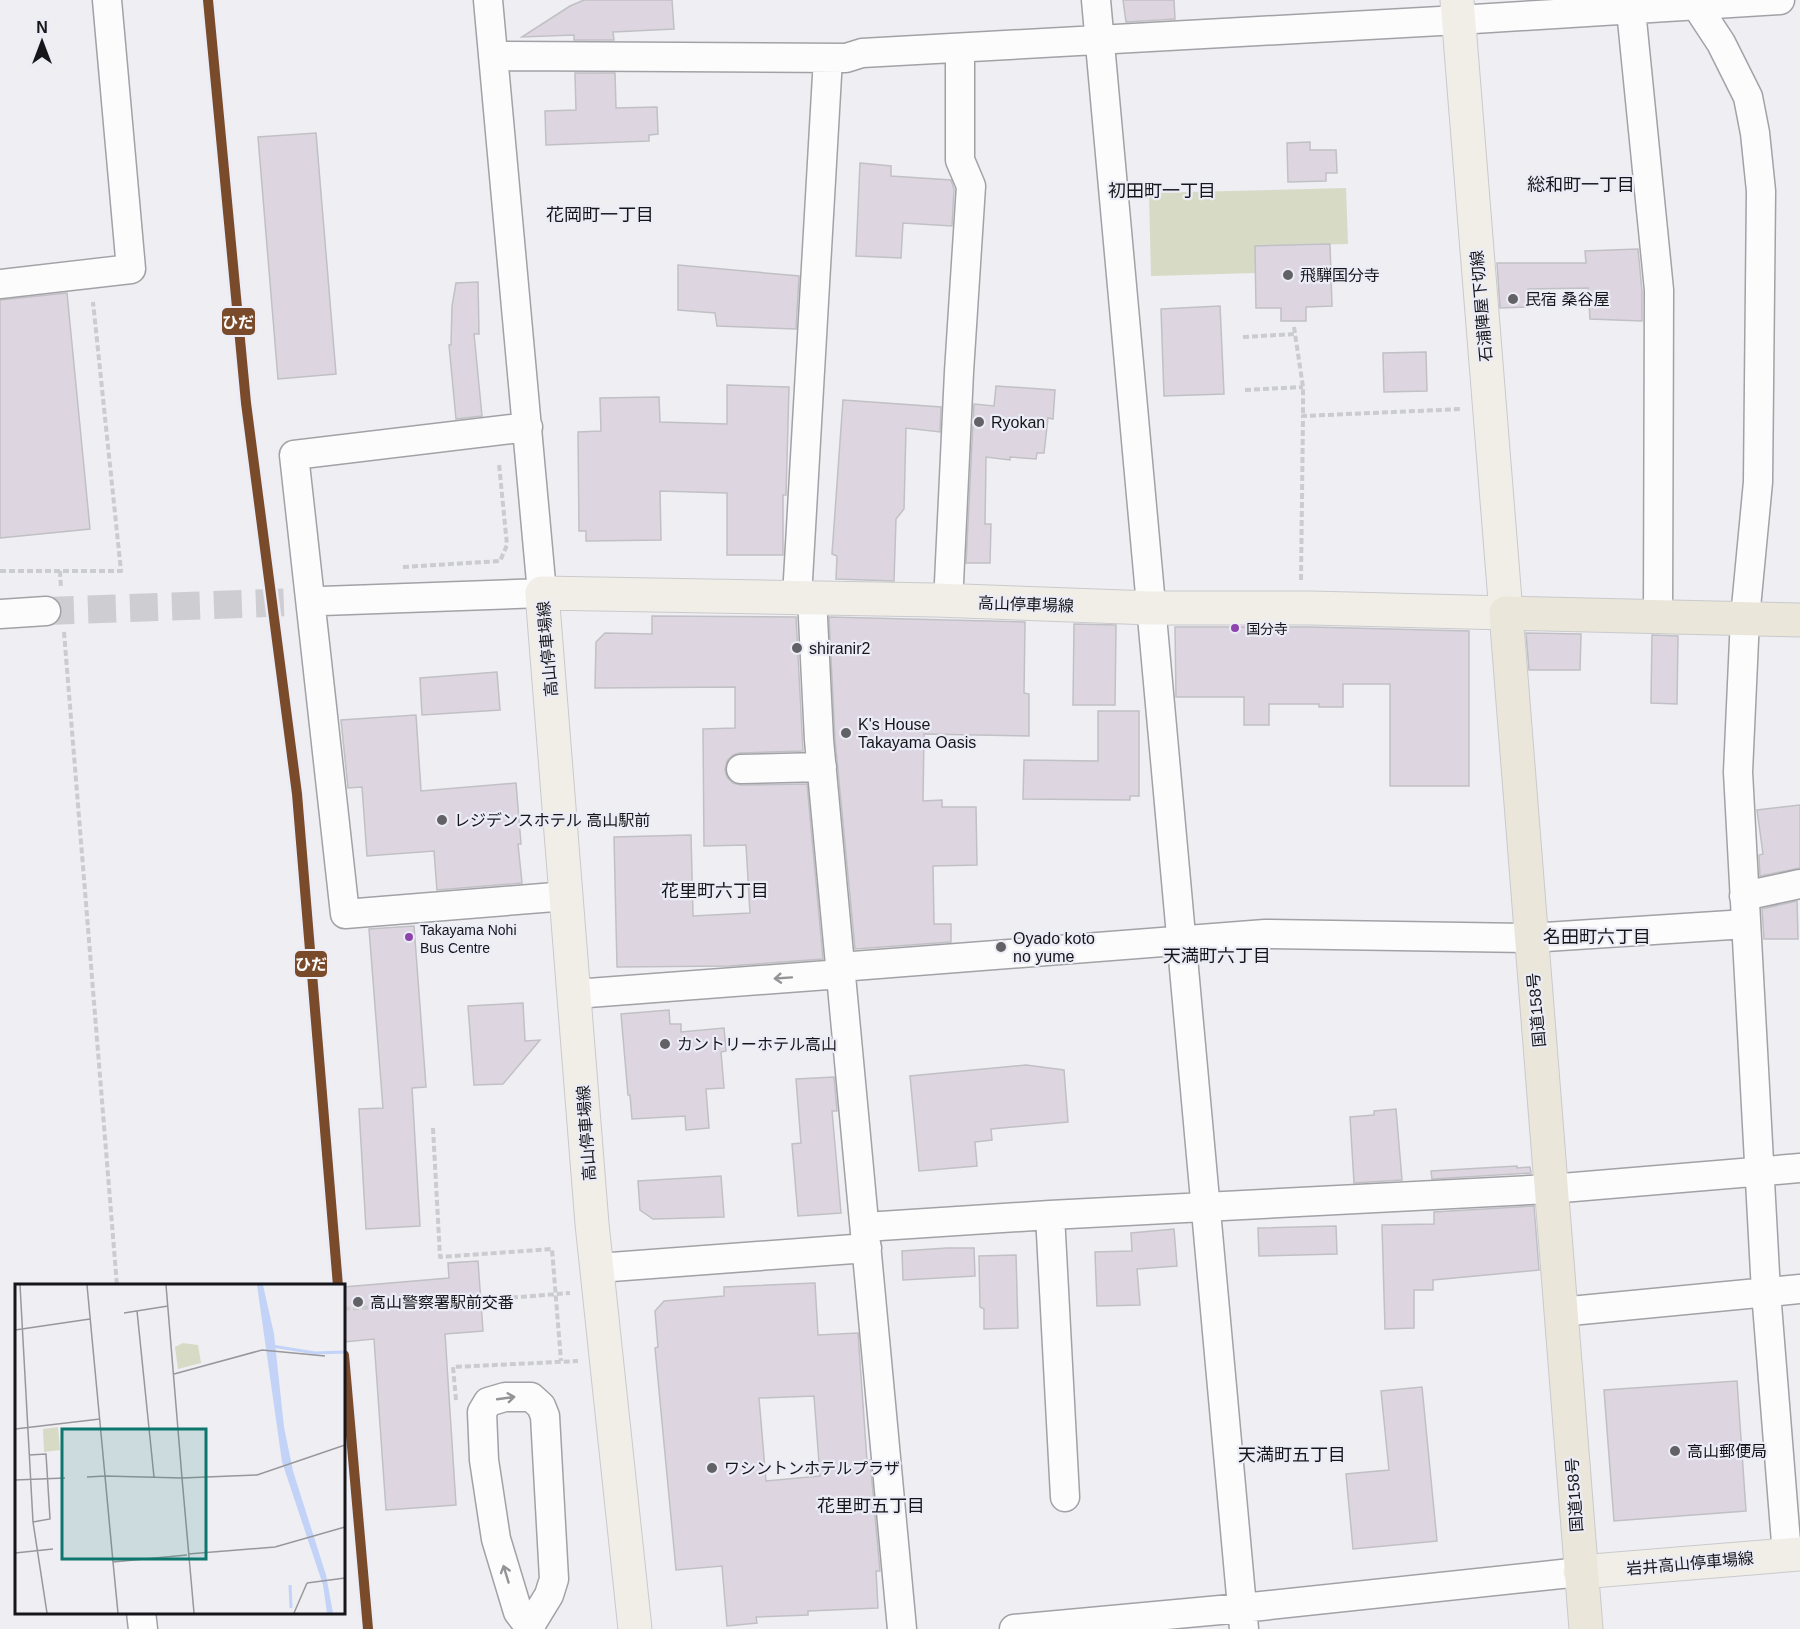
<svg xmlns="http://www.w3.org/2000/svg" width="1800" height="1629" font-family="Arial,'Noto Sans JP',sans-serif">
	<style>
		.green { fill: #d7dac5 }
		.building { fill: #ddd6e1; stroke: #c1c0c4; stroke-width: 1.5; fill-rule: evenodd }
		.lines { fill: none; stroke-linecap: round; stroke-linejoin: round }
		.minor-tunnel { stroke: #ceced2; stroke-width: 28; stroke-dasharray: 28 14; stroke-linecap: butt }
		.minor-casing { stroke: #a2a2a6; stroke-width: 31 }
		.major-casing { stroke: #cacacd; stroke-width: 35 }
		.highway-casing { stroke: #cacacd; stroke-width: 35 }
		.path { stroke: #cbccce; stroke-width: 4; stroke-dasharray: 6 3; stroke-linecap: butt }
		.minor { stroke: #fcfcfd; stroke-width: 28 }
		.major { stroke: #f1eee7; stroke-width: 33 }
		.highway { stroke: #eae6da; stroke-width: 33 }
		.rail-1-casing { stroke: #ebecf6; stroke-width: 15 }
		.rail-1 { stroke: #7a4b2a; stroke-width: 10 }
		.oneway { stroke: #949497 }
		.poi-dot { fill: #626266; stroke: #ebecf6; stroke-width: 2 }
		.bus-dot { fill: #8e44ad; stroke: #ebecf6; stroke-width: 2 }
		.labels { text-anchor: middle; stroke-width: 4.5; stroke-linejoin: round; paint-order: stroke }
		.bus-label { font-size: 14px; fill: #16161a; stroke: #ebecf6; text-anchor: start }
		.poi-label { font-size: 16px; fill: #16161a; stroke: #ebecf6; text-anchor: start }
		.street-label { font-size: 16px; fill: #16161a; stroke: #ebecf6 }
		.neighbourhood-label { font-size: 18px; fill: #16161a; stroke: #ebecf6 }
		.inset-river { fill: none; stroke: #c2d3f7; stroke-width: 3 }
		.inset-road { fill: none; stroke: #98989c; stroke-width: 1.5 }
		.view { fill: #0f766e; fill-opacity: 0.15; stroke: #0f766e; stroke-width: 3 }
		.inset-edge { fill: none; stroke: #16161a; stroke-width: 3 }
		.line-badge { stroke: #ebecf6; stroke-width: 2 }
		.badge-label { font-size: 16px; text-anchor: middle; font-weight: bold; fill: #fff }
	</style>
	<rect width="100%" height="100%" fill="#eeeef3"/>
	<path class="green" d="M 1346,188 L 1348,244 L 1255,246 L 1256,273 L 1151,276 L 1149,193 Z"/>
	<path class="building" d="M 584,0 L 672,0 L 674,29 L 613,32 L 614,40 L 574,40 L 574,35 L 522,37 L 570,6 Z
		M 1123,0 L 1174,0 L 1175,19 L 1126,22 Z
		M 575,73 L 615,73 L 616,108 L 657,107 L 658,134 L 649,135 L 649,141 L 546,145 L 545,111 L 576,110 Z
		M 316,133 L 336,374 L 278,379 L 258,137 Z
		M 1310,142 L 1310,150 L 1336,150 L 1337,173 L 1326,173 L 1326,181 L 1288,182 L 1287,143 Z
		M 860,163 L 891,166 L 891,176 L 951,180 L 954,189 L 952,226 L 903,223 L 901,258 L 856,256 Z
		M 1330,244 L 1332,306 L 1306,307 L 1306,321 L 1281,321 L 1281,308 L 1256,308 L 1255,246 Z
		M 1638,249 L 1642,291 L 1642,321 L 1590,319 L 1588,288 L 1528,289 L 1528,307 L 1500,308 L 1497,263 L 1586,263 L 1585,251 Z
		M 678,265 L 799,276 L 796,329 L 717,326 L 715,313 L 678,310 Z
		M 478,282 L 479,334 L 474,334 L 482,416 L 456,419 L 449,345 L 451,345 L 452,306 L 456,283 Z
		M 67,293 L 90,529 L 0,538 L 0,300 Z
		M 1220,306 L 1224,394 L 1164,396 L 1161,309 Z
		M 1426,352 L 1427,391 L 1384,392 L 1383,353 Z
		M 727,385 L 789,387 L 786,495 L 783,495 L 783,555 L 727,555 L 727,493 L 660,491 L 661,540 L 586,541 L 586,531 L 579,531 L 578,432 L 601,431 L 600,398 L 659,397 L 660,422 L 727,424 Z
		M 996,386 L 1055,390 L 1053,419 L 1048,418 L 1044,453 L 1037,453 L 1036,459 L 1010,457 L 1010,460 L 986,457 L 985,524 L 991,524 L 990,563 L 966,563 L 974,404 L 994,406 Z
		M 843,400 L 941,407 L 940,432 L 906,428 L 904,509 L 896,519 L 894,581 L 836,579 L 837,556 L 832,554 Z
		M 652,616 L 796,617 L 803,751 L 740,753 L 733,755 L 727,761 L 725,770 L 727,777 L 733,783 L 741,785 L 807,784 L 823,959 L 729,966 L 617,967 L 614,837 L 691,835 L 693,916 L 750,913 L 746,845 L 704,846 L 703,729 L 735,728 L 735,687 L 595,688 L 596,642 L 605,633 L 652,634 Z
		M 829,617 L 1025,622 L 1024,693 L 1029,694 L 1029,736 L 924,734 L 923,801 L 942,800 L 942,807 L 976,807 L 977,865 L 933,866 L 934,924 L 951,924 L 951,942 L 855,949 L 835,739 Z
		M 1074,624 L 1116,625 L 1115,705 L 1073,705 Z
		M 1175,627 L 1311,627 L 1469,631 L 1469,786 L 1390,786 L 1390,684 L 1343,684 L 1343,707 L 1319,707 L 1319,704 L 1269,704 L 1269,725 L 1244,725 L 1244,697 L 1176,697 Z
		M 1526,633 L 1581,634 L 1580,670 L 1529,670 Z
		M 1652,635 L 1678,636 L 1677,704 L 1651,703 Z
		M 497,672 L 500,710 L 422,715 L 420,678 Z
		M 1098,711 L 1139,711 L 1139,796 L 1130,796 L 1130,800 L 1023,799 L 1024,760 L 1098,761 Z
		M 416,715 L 421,791 L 516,783 L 521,844 L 518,844 L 522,883 L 437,890 L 434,851 L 367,856 L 362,787 L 348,788 L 341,720 Z
		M 1800,805 L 1800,868 L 1760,876 L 1759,855 L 1763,854 L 1757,810 Z
		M 1797,901 L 1798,939 L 1764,939 L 1762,909 Z
		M 414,926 L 426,1087 L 412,1088 L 420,1226 L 366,1229 L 359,1109 L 383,1108 L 369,929 Z
		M 523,1003 L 525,1041 L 540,1040 L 503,1084 L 474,1085 L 468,1006 Z
		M 669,1010 L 670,1024 L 681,1024 L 681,1032 L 724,1028 L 726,1051 L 721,1052 L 724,1088 L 706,1089 L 709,1128 L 686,1130 L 685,1116 L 632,1119 L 630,1095 L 628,1095 L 621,1014 Z
		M 1026,1065 L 1064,1070 L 1068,1122 L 991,1129 L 992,1140 L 975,1142 L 977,1166 L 919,1171 L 910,1076 Z
		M 834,1077 L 837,1111 L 832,1111 L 841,1213 L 798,1216 L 792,1144 L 801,1143 L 796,1079 Z
		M 1396,1109 L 1402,1180 L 1354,1183 L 1350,1117 L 1374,1115 L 1374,1111 Z
		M 1517,1166 L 1517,1168 L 1530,1167 L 1531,1173 L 1432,1179 L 1431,1171 Z
		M 721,1176 L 724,1217 L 653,1219 L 640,1210 L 638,1181 Z
		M 1534,1206 L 1539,1270 L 1433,1280 L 1433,1290 L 1414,1290 L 1414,1328 L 1385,1329 L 1382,1225 L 1434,1224 L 1434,1212 Z
		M 1336,1226 L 1337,1254 L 1259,1256 L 1258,1228 Z
		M 1174,1229 L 1177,1266 L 1137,1269 L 1140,1305 L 1097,1306 L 1095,1252 L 1132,1251 L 1131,1233 Z
		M 947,1248 L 974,1248 L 975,1276 L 903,1280 L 902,1251 Z
		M 1016,1255 L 1018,1328 L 984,1329 L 984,1309 L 980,1307 L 979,1256 Z
		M 478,1261 L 483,1331 L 445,1334 L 456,1505 L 386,1510 L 374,1339 L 344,1342 L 344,1287 L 449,1278 L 448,1263 Z
		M 815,1283 L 818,1335 L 858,1333 L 867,1461 L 870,1460 L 880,1571 L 876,1571 L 878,1608 L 808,1611 L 808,1615 L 756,1617 L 757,1623 L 727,1626 L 722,1566 L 676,1570 L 655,1348 L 658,1347 L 655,1311 L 664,1301 L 724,1296 L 724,1287 ZM 814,1396 L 820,1476 L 766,1481 L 759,1398 Z
		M 1737,1381 L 1746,1511 L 1614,1521 L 1604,1390 Z
		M 1422,1387 L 1437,1541 L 1353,1549 L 1346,1474 L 1389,1470 L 1381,1391 Z"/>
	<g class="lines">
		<path class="minor-tunnel" d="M 46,611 L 322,601"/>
		<defs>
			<path id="minor" d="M 1096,0 L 1244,1629
				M 1630,0 L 1659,290 L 1658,617
				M 1696,5 L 1721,43 L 1748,97 L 1755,133 L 1761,191 L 1758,482 L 1745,618 L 1738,772 L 1766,1292 L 1787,1555
				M 493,56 L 846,58 L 862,53 L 1458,20 L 1780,0
				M 0,284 L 131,269 L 107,0
				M 528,427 L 294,455 L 345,914 L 567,896
				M 949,583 L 959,372 L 971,186 L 960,160 L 960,48
				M 797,597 L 828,58
				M 812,598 L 819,740 L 902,1629
				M 322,601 L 542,593 L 488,0
				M 0,614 L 46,611
				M 741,769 L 822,767
				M 1744,896 L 1800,884
				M 840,967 L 1265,934 L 1530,938 L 1746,924
				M 575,994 L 841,974
				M 1050,1215 L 1065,1497
				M 865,1227 L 1050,1215 L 1550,1189 L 1800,1168
				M 598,1268 L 867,1248
				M 1560,1312 L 1800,1289
				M 141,1612 L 143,1629
				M 530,1626 L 549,1595 L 554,1579 L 545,1416 L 541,1406 L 531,1397 L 505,1397 L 488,1402 L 482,1412 L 484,1460 L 496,1539 L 518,1612 L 531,1629
				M 1014,1629 L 1242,1608 L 1580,1572"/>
			<path id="major" d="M 1580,1572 L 1800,1554
				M 635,1629 L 592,1224 L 542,593 L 935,600 L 1151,608 L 1311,608 L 1506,613 L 1457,0"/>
			<path id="highway" d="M 1586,1629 L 1506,613 L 1800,620"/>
		</defs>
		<use href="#minor" class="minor-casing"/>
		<use href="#major" class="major-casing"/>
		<use href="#highway" class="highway-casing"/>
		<path class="path" d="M 1294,327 L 1303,387 L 1303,416
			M 1243,337 L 1295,334
			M 1245,390 L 1303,387
			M 403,567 L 500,561 L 507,545 L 499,464
			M 0,571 L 121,571 L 93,302
			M 60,571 L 61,588
			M 1301,580 L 1303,416 L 1462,409
			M 64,632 L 117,1286
			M 433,1128 L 440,1257 L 552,1249 L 561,1361
			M 494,1299 L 570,1293
			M 344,1309 L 494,1299
			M 456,1400 L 453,1367 L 578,1361"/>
		<use href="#minor" class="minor"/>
		<use href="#major" class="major"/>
		<use href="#highway" class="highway"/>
		<defs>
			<path id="rail-1" d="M 208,0 L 246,403 L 297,794 L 338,1286
				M 344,1355 L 368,1629"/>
		</defs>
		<use href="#rail-1" class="rail-1-casing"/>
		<use href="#rail-1" class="rail-1"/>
	</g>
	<defs><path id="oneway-shaft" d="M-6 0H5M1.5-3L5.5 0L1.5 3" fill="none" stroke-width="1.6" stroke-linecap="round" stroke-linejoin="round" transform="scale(1.5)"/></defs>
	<g class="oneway">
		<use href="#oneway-shaft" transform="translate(783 978) rotate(176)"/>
		<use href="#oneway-shaft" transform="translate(506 1398) rotate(-8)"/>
		<use href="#oneway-shaft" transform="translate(506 1574) rotate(-107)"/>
	</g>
	<g class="poi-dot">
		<circle cx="1288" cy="275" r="6"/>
		<circle cx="1513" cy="299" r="6"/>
		<circle cx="979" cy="422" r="6"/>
		<circle cx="797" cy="648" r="6"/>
		<circle cx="846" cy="733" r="6"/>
		<circle cx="442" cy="820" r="6"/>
		<circle cx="1001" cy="947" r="6"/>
		<circle cx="665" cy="1044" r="6"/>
		<circle cx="358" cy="1302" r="6"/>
		<circle cx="1675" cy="1451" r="6"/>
		<circle cx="712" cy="1468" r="6"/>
	</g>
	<g class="bus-dot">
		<circle cx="1235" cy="628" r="5"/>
		<circle cx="409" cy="937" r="5"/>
	</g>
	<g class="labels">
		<g class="bus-label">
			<text x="1246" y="634">国分寺</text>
			<text x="420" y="935">Takayama Nohi<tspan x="420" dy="18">Bus Centre</tspan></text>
		</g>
		<g class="poi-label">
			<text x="1300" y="281">飛騨国分寺</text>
			<text x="1525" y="305">民宿 桑谷屋</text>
			<text x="991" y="428">Ryokan</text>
			<text x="809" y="654">shiranir2</text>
			<text x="858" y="730">K's House<tspan x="858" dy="18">Takayama Oasis</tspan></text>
			<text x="454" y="826">レジデンスホテル 高山駅前</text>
			<text x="1013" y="944">Oyado koto<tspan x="1013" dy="18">no yume</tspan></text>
			<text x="677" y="1050">カントリーホテル高山</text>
			<text x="370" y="1308">高山警察署駅前交番</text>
			<text x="1687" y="1457">高山郵便局</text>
			<text x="724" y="1474">ワシントンホテルプラザ</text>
		</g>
		<g class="street-label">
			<text transform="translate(1481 306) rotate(-95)" y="6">石浦陣屋下切線</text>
			<text transform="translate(1026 604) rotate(2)" y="6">高山停車場線</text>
			<text transform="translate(547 649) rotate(-95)" y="6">高山停車場線</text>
			<text transform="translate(1536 1010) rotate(-95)" y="6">国道158号</text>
			<text transform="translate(586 1133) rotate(-94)" y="6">高山停車場線</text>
			<text transform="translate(1574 1495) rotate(-94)" y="6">国道158号</text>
			<text transform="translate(1690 1563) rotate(-5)" y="6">岩井高山停車場線</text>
		</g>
		<g class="neighbourhood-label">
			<text x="1581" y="191">総和町一丁目</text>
			<text x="1162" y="197">初田町一丁目</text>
			<text x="600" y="221">花岡町一丁目</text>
			<text x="715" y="897">花里町六丁目</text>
			<text x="1597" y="943">名田町六丁目</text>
			<text x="1217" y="962">天満町六丁目</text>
			<text x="1292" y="1461">天満町五丁目</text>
			<text x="871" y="1512">花里町五丁目</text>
		</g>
	</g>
	<g transform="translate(15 1284)">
		<rect width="330" height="330" fill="#eeeef3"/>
		<path d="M 168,59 L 183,61 L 186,79 L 163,85 L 160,63 ZM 43,143 L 45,166 L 29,168 L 28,145 Z" fill="#d7dac5"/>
		<path d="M 242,1 L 248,1 L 259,50 L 269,143 L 278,187 L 311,291 L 318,329 L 312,329 L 308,301 L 267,178 Z" fill="#c2d3f7"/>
		<path class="inset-river" d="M 257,62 L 300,69 L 330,68M 275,301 L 276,324"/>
		<path class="inset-road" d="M 5,1 L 18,238 L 32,329M 72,1 L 90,192 L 72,193M 122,27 L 139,193M 109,29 L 153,22M 0,46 L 75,35M 159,90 L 247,66 L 310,72M 0,145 L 85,135M 14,171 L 31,170 L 35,235 L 18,238M 0,196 L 50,194M 0,269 L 38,265M 173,270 L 260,263 L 330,243M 98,278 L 90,192 L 167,194 L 151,1M 292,299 L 330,294M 103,329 L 98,278 L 172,271M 179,329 L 167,194 L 242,191 L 330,161M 279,329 L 292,299"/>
		<path class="view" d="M 47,145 L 191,145 L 191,275 L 47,275 Z"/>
		<rect width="330" height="330" class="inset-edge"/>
	</g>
	<g class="line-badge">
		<rect x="221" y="307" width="35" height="29" rx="6" fill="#7a4b2a"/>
		<rect x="294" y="950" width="34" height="28" rx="6" fill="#7a4b2a"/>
	</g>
	<g class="badge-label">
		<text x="238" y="328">ひだ</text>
		<text x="311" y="970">ひだ</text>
	</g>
	<g transform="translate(42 42)" stroke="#ebecf6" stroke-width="4.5" paint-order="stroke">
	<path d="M0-4.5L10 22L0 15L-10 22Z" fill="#16161a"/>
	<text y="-9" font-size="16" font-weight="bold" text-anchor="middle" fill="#16161a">N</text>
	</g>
</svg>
